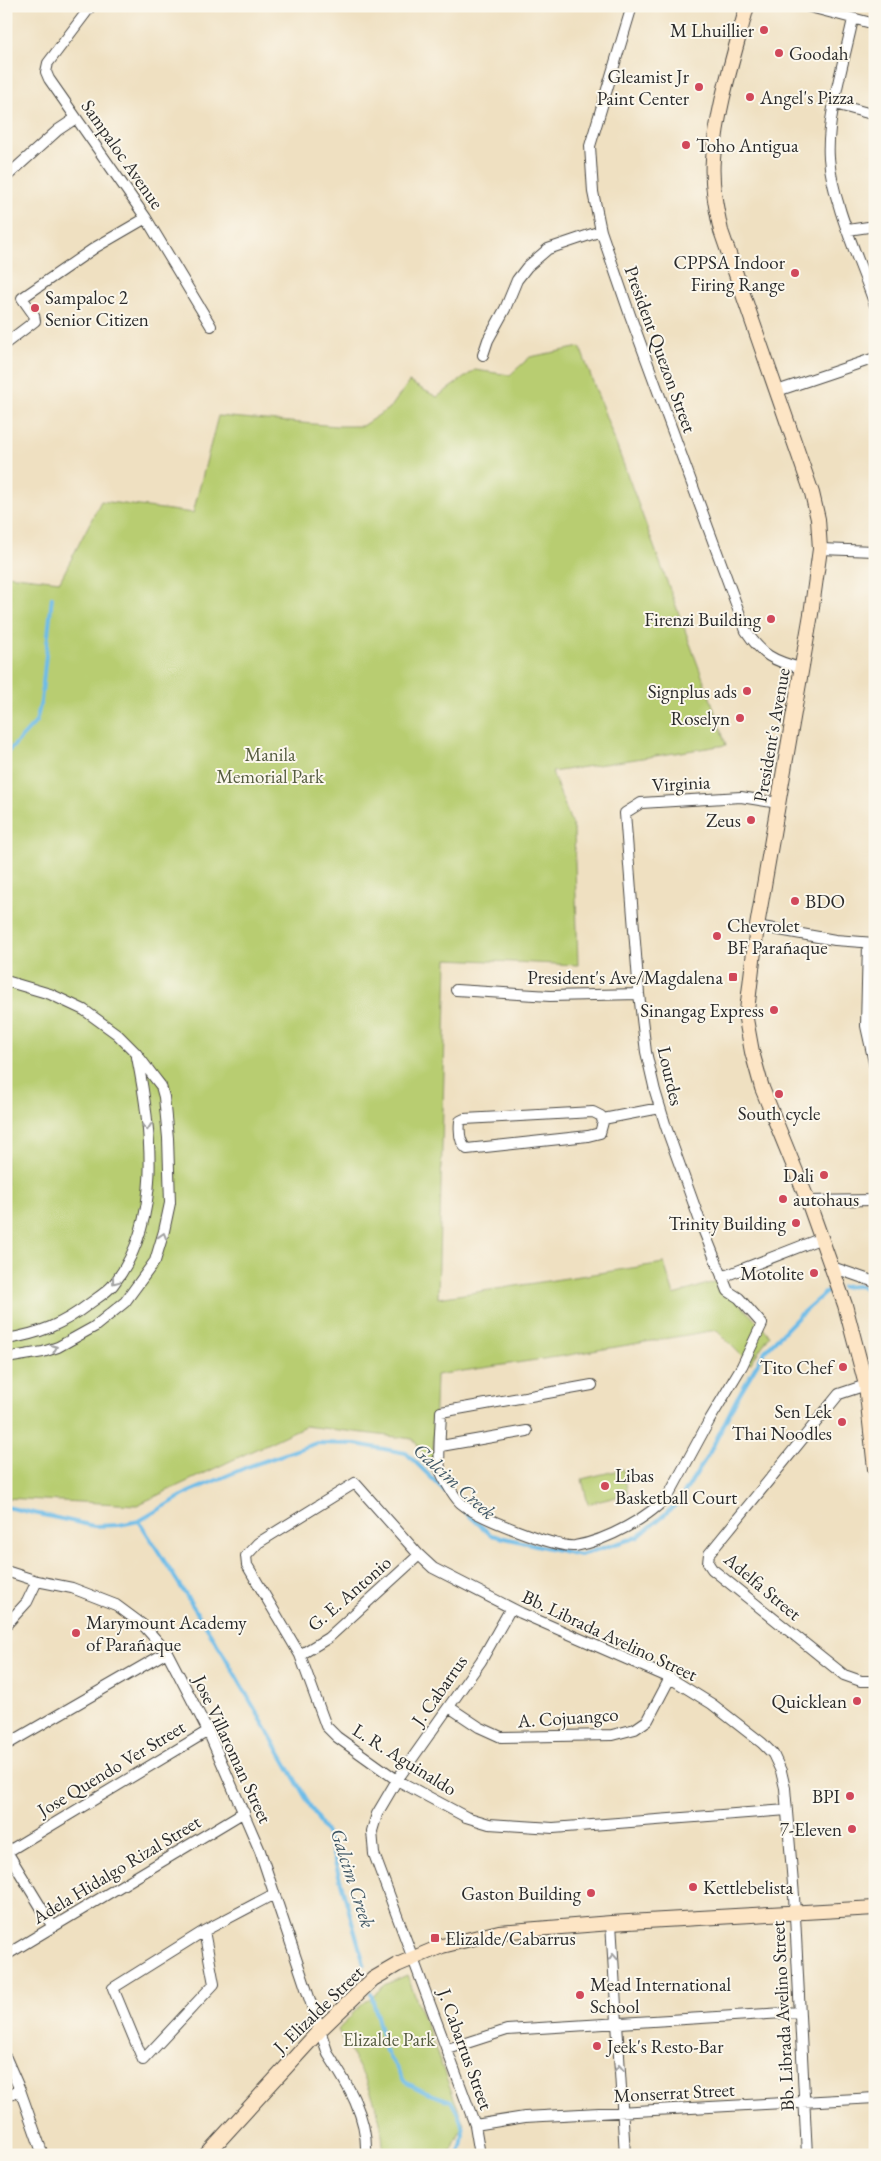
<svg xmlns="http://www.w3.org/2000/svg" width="881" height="2161" font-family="'EB Garamond',serif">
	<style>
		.green { fill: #b8cd71; stroke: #727c4e }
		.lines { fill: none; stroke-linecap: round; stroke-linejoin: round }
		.stream { stroke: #6dbce8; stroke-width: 4 }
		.street-casing { stroke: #484642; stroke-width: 12 }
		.secondary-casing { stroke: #484642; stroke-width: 16 }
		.street { stroke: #fff; stroke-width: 10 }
		.secondary { stroke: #fde5c5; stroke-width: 14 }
		.oneway { stroke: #a0a0a0 }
		.poi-dot { fill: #d1495b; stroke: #fbf7ec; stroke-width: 2 }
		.labels { text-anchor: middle; stroke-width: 4; stroke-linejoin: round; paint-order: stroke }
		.poi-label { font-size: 19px; fill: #2b2b2b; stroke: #fbf7ec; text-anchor: end }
		.street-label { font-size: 19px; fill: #2b2b2b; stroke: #fbf7ec }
		.park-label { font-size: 19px; fill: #555c40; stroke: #fbf7ec }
		.water-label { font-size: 20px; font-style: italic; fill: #3f5664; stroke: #fbf7ec }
	</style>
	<rect width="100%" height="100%" fill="#fbf7ec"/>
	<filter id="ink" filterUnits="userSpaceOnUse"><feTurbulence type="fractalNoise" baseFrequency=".02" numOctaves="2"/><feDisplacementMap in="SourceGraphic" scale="10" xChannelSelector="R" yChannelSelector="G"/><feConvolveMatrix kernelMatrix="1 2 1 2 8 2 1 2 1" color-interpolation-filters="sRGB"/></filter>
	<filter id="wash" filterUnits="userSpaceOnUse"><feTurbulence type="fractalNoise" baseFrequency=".0096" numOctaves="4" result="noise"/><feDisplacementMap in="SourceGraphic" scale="20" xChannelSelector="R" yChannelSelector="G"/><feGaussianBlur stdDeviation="1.12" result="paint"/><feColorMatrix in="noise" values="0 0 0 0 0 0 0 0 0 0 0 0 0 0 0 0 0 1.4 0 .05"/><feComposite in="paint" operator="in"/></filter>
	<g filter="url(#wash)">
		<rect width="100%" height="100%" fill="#efe0c1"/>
		<path class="green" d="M 580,347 L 712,703 L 726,745 L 552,772 L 574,830 L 578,965 L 447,959 L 438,1298 L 664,1263 L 674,1295 L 717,1281 L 770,1335 L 750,1364 L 716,1330 L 563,1356 L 436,1375 L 433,1468 L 413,1439 L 305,1426 L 137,1505 L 6,1498 L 6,575 L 60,581 L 101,501 L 193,513 L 218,416 L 337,426 L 362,426 L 391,407 L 409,382 L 437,397 L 475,370 L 510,375 L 530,357 Z
			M 623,1469 L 628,1494 L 588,1504 L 582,1479 Z
			M 407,1975 L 464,2124 L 449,2155 L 383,2155 C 384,2104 361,2072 338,2030 L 355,2011 L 385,1985 Z"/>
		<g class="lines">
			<path class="stream" d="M 6,754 L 36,722 L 41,702 L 52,597
				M 842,1287 L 859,1286 L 875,1294
				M 6,1507 L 94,1526 L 119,1525 L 139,1521 L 189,1492 L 247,1467 L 317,1443 L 356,1444 L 406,1453 L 449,1495
				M 464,1511 L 491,1535 L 580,1555 L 638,1537 L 678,1503 L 710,1452 L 737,1398 L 765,1351 L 802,1313 L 825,1293 L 835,1289
				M 139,1521 L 224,1655 L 328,1837 L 364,1964
				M 371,1993 L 386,2051 L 405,2082 L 427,2093 L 451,2101 C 463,2121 467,2133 458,2155"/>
		</g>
	</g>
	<g filter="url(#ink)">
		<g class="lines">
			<defs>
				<path id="street" d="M 91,6 L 48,63 L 46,72 L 49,79 L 146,218 L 211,326
					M 632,6 L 590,146 L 593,192 L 601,231 L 630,315 L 746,631 C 762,655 773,661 801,668
					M 806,6 L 875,24
					M 853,19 C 845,58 826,119 829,158 C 832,202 860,262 875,305
					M 835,104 L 875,115
					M 6,177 L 58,130 L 76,118
					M 848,230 L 875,226
					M 6,343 L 35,321 L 34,315 L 22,298 L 96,247 L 146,218
					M 483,355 L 488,340 L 505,309 L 517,280 L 527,267 L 548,249 L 601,231
					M 777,391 L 875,358
					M 820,549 L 875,551
					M 757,926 L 835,940 L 875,943
					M 868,943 L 866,1026 L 875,1067
					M 6,981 L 50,994 L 84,1010 L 117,1034 L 136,1053 L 154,1077 L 161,1086 L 164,1097 L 168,1138 L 170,1203 L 164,1231 L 155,1261 L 125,1302 L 94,1327 L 58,1347 L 43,1352 L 6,1358
					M 456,990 L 550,996 L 639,994
					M 593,1112 L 601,1116 L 603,1122 L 600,1133 L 588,1136 L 467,1149 C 459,1143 459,1131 460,1121 L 464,1119 Z
					M 603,1119 L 660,1108
					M 808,1201 L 875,1200
					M 832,1267 L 875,1282
					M 722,1277 L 822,1238
					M 6,1339 C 39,1334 63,1324 89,1304 C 97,1298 107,1292 113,1285 C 163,1221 152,1132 137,1057
					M 592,1385 L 441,1412 C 441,1423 437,1464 441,1472 C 444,1480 456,1500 462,1504 C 477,1517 556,1548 575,1546 C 606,1541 651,1517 670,1493 L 709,1421 L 742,1366 L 762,1324 L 739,1298 L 728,1291 L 701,1224 L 666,1127 L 655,1091 L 646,1052 L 639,994 L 625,813 L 641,803 L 741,797 L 778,803
					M 866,1385 L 839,1394 L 709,1554 L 708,1563 L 712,1569 L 844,1675 L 861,1681 L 875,1681
					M 441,1446 L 527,1431
					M 6,1571 L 37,1581 L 72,1588 L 116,1605 L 143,1625 L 167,1652 L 208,1731 L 260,1851 L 328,2054 C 348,2085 368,2117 366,2155
					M 6,1625 L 27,1602 L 37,1581
					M 300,1655 L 328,1638 L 419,1555
					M 449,1707 L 479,1727 L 501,1737 L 612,1735 L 635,1729 L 648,1720 L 670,1678
					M 6,1745 L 167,1652
					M 787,1810 L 553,1828 L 489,1824 L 466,1817 L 397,1780 L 337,1737 L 326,1726 L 300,1655 L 247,1565 L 246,1556 L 258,1543 L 355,1483 L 419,1555 L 433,1568 L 521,1613 L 670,1678 L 712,1704 L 762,1743 L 773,1754 L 781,1771 L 785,1788 L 794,1896 L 807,2155
					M 6,1850 L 53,1927
					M 7,1852 L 208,1731
					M 611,1923 L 625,2155
					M 204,1931 L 214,1984 L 143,2060 L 113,1988 L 204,1931 L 274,1894
					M 6,1955 L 244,1812
					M 448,2049 L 507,2030 L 799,2012
					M 6,2058 L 20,2090 L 43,2155
					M 6,2096 L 20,2090
					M 475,2125 L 525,2117 L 875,2098
					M 480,2155 L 475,2125 L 374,1854 L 372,1831 L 377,1814 L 397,1780 L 481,1661 L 511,1608"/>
				<path id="secondary" d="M 747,6 C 734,56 717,107 713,159 C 711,183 716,208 721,231 L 812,493 L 818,519 L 820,549 L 811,614 L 757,926 L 746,1019 L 752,1052 L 762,1088 L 808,1201 L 845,1305 L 866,1385 L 875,1469
					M 206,2155 L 320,2030 L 373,1979 L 397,1965 L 442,1946 L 499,1932 L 611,1923 L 875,1908"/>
			</defs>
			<use href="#street" class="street-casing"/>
			<use href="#secondary" class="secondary-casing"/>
			<use href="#street" class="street"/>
			<use href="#secondary" class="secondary"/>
		</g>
		<defs><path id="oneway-chevron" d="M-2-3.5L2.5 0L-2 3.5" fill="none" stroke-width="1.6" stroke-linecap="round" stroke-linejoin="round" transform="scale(1.25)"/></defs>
		<g class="oneway">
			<use href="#oneway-chevron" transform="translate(147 1127) rotate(84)"/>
			<use href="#oneway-chevron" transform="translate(163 1236) rotate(-73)"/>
			<use href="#oneway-chevron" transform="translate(115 1281) rotate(127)"/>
			<use href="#oneway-chevron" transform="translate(54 1348) rotate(-22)"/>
			<use href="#oneway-chevron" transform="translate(613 1957) rotate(-93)"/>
			<use href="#oneway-chevron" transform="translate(619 2068) rotate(-93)"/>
		</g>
	</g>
	<g class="poi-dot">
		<circle cx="764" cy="30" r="5"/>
		<circle cx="779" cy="53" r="5"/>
		<circle cx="699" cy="87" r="5"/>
		<circle cx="750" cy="97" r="5"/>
		<circle cx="686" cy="145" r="5"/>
		<circle cx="795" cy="273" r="5"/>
		<circle cx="35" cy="308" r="5"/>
		<circle cx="771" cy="619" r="5"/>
		<circle cx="747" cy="691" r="5"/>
		<circle cx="740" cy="718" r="5"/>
		<circle cx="751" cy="820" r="5"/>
		<circle cx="795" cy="901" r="5"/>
		<circle cx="717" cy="936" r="5"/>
		<rect x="728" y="972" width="10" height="10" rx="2.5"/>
		<circle cx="774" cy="1010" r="5"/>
		<circle cx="779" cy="1094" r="5"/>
		<circle cx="824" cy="1175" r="5"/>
		<circle cx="783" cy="1199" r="5"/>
		<circle cx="796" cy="1223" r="5"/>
		<circle cx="814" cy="1273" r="5"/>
		<circle cx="843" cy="1367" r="5"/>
		<circle cx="842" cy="1422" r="5"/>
		<circle cx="605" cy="1486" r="5"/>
		<circle cx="76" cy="1633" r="5"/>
		<circle cx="857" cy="1701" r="5"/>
		<circle cx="850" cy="1796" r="5"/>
		<circle cx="852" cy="1829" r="5"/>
		<circle cx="693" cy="1887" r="5"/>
		<circle cx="591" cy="1893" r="5"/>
		<rect x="430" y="1933" width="10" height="10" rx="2.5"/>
		<circle cx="580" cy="1995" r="5"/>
		<circle cx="597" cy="2046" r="5"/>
	</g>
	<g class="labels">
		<g class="poi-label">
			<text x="754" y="37">M Lhuillier</text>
			<text x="789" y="60" text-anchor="start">Goodah</text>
			<text x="689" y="83">Gleamist Jr<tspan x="689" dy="22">Paint Center</tspan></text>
			<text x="760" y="104" text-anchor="start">Angel's Pizza</text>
			<text x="696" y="152" text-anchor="start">Toho Antigua</text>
			<text x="785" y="269">CPPSA Indoor<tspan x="785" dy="22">Firing Range</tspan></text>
			<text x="45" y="304" text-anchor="start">Sampaloc 2<tspan x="45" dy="22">Senior Citizen</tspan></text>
			<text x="761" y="626">Firenzi Building</text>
			<text x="737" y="698">Signplus ads</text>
			<text x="730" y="725">Roselyn</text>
			<text x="741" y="827">Zeus</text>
			<text x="805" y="908" text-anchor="start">BDO</text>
			<text x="727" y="932" text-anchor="start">Chevrolet<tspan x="727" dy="22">BF Parañaque</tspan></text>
			<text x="723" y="984">President's Ave/Magdalena</text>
			<text x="764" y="1017">Sinangag Express</text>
			<text x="779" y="1120" text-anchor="middle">South cycle</text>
			<text x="814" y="1182">Dali</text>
			<text x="793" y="1206" text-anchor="start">autohaus</text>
			<text x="786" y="1230">Trinity Building</text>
			<text x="804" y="1280">Motolite</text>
			<text x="833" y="1374">Tito Chef</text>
			<text x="832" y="1418">Sen Lek<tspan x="832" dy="22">Thai Noodles</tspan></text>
			<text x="615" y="1482" text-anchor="start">Libas<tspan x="615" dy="22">Basketball Court</tspan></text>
			<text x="86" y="1629" text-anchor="start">Marymount Academy<tspan x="86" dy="22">of Parañaque</tspan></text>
			<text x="847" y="1708">Quicklean</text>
			<text x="840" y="1803">BPI</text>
			<text x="842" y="1836">7-Eleven</text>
			<text x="703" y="1894" text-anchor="start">Kettlebelista</text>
			<text x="581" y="1900">Gaston Building</text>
			<text x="445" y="1945" text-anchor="start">Elizalde/Cabarrus</text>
			<text x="590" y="1991" text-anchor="start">Mead International<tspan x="590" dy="22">School</tspan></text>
			<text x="607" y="2053" text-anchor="start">Jeek's Resto-Bar</text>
		</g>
		<g class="street-label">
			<text transform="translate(123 154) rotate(55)" y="7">Sampaloc Avenue</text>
			<text transform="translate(661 349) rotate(70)" y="7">President Quezon Street</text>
			<text transform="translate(771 735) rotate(-80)" y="7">President's Avenue</text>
			<text transform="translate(681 783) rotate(-3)" y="7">Virginia</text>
			<text transform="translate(671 1076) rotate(77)" y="7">Lourdes</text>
			<text transform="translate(763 1586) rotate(40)" y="7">Adelfa Street</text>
			<text transform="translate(349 1593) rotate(-41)" y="7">G. E. Antonio</text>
			<text transform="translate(610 1635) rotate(25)" y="7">Bb. Librada Avelino Street</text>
			<text transform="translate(439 1690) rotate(-55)" y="7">J. Cabarrus</text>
			<text transform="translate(568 1717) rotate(-4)" y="7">A. Cojuangco</text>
			<text transform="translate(233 1749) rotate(65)" y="7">Jose Villaroman Street</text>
			<text transform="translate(405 1759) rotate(32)" y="7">L. R. Aguinaldo</text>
			<text transform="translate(111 1768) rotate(-31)" y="7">Jose Quendo Ver Street</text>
			<text transform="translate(116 1869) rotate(-31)" y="7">Adela Hidalgo Rizal Street</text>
			<text transform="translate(318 2009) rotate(-44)" y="7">J. Elizalde Street</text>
			<text transform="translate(782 2016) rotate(-93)" y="7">Bb. Librada Avelino Street</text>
			<text transform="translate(466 2049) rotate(70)" y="7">J. Cabarrus Street</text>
			<text transform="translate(674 2092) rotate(-3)" y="7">Monserrat Street</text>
		</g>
		<g class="park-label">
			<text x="270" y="761">Manila<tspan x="270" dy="22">Memorial Park</tspan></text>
			<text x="389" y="2046">Elizalde Park</text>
		</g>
		<g class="water-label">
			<text transform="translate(455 1481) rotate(42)" y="7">Galcim Creek</text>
			<text transform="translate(353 1878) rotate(72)" y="7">Galcim Creek</text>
		</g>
	</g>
	<rect width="881" height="2161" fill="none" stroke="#fbf7ec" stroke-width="25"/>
</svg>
